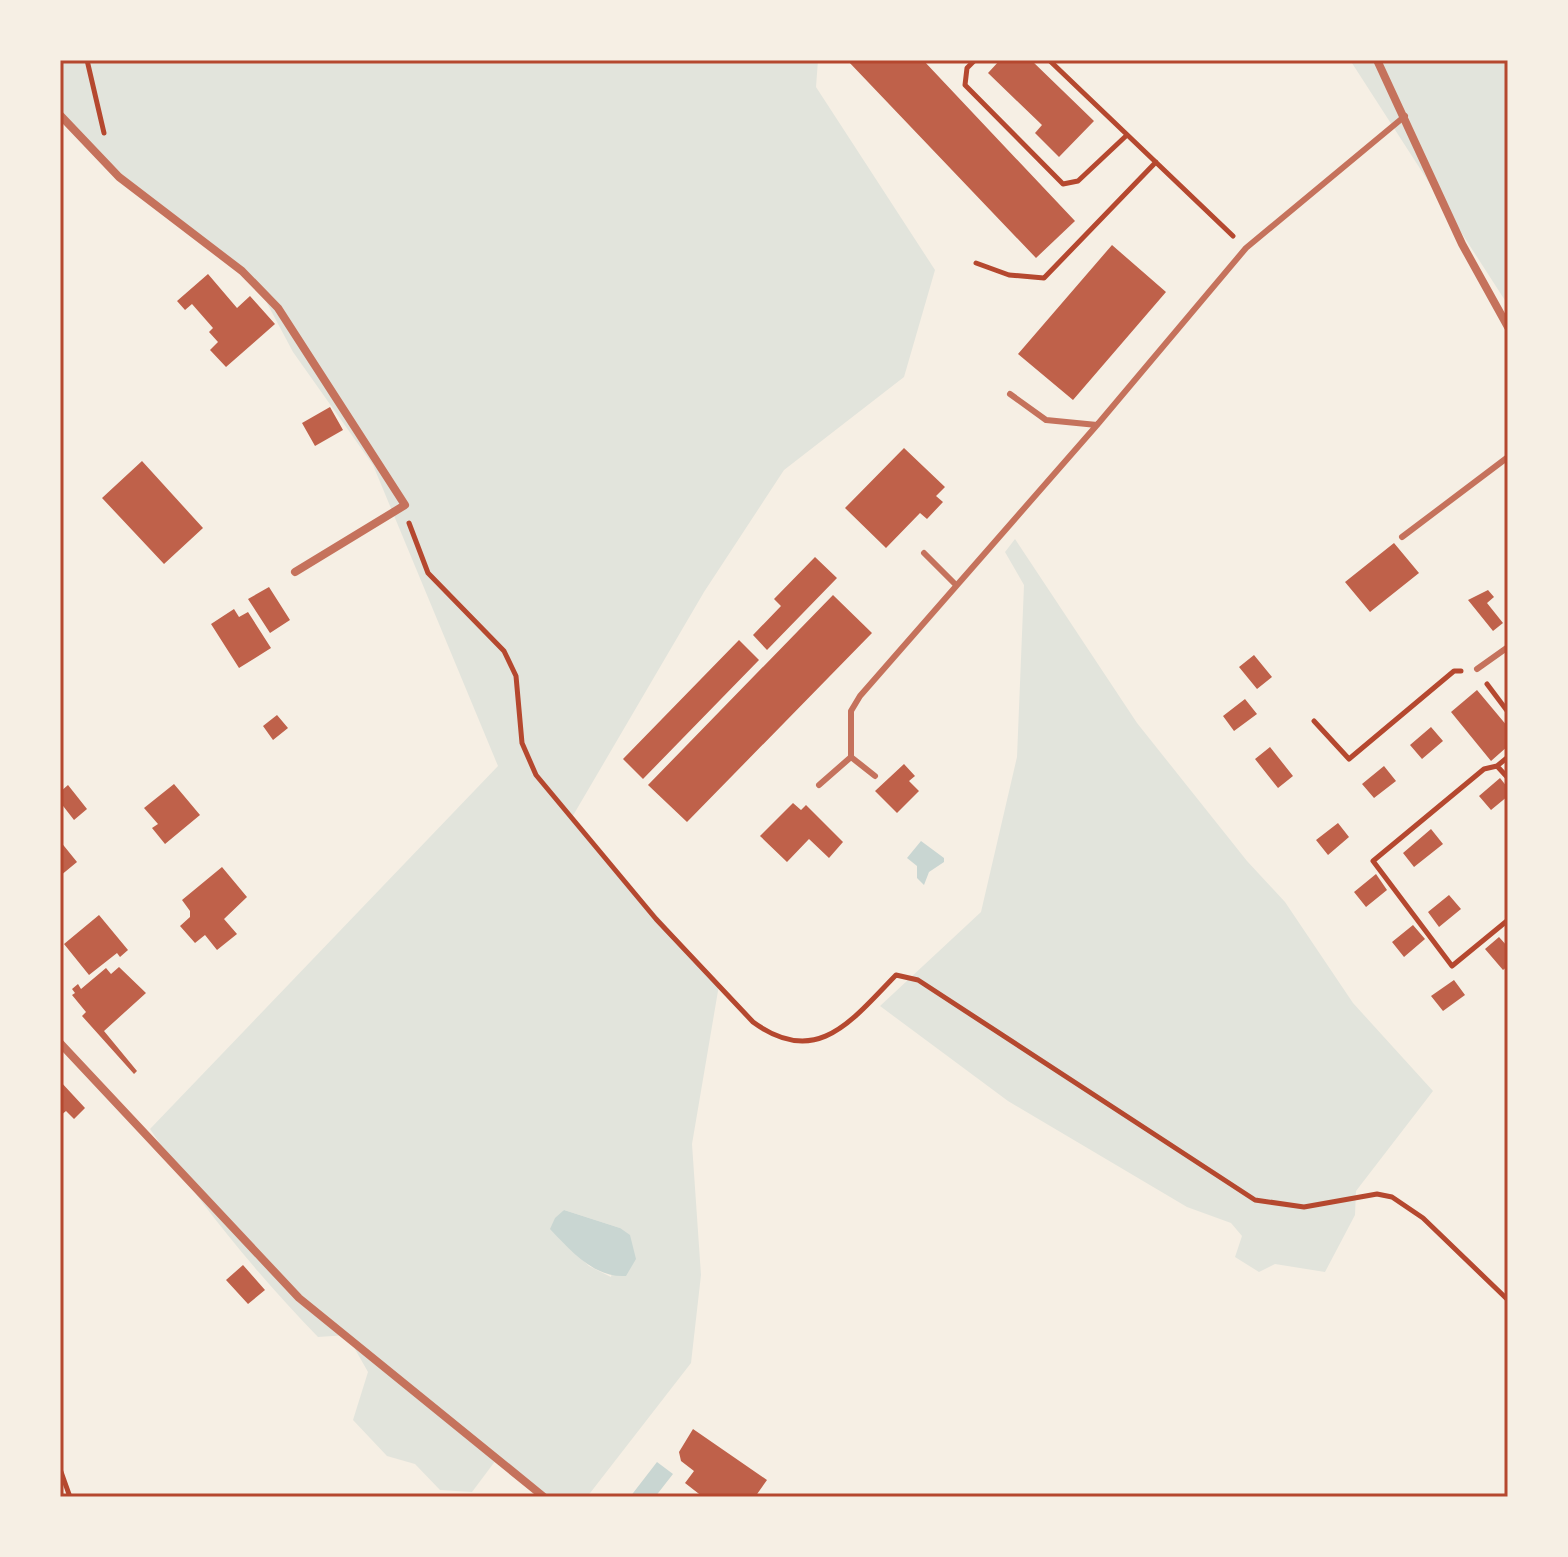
<svg xmlns="http://www.w3.org/2000/svg" width="1568" height="1557" font-family="'Exo 2',sans-serif">
	<style>
		.green { fill: #e2e4dc; fill-rule: evenodd }
		.water { fill: #c9d6d2 }
		.building { fill: #bf614a }
		.lines { fill: none; stroke-linecap: round; stroke-linejoin: round }
		.path { stroke: #b5482f; stroke-width: 5 }
		.service { stroke: #c5725c; stroke-width: 6 }
		.minor { stroke: #c5725c; stroke-width: 8 }
		.neatline { fill: none; stroke: #b5482f; stroke-width: 3 }
	</style>
	<rect width="100%" height="100%" fill="#f6efe4"/>
	<path class="green" d="M 60,60 L 818,60 L 816,87 L 935,270 L 904,377 L 784,470 L 704,592 L 571,819 L 719,985 L 692,1144 L 701,1275 L 691,1363 L 587,1497 L 549,1497 L 496,1460 L 472,1492 L 440,1490 L 415,1464 L 387,1456 L 353,1420 L 368,1372 L 347,1335 L 318,1337 C 255,1272 200,1204 150,1129 L 498,766 L 373,465 L 293,352 L 260,290 L 155,206 L 60,114 ZM 564,1210 L 620,1228 L 611,1277 L 589,1266 L 551,1229 Z
		M 1350,60 L 1508,60 L 1508,305 Z
		M 1015,539 L 1137,723 L 1247,861 L 1285,902 L 1353,1003 L 1433,1091 L 1356,1191 L 1355,1215 L 1325,1272 L 1275,1264 L 1259,1272 L 1235,1257 L 1242,1236 L 1231,1223 L 1187,1207 L 1008,1101 L 880,1006 L 981,912 L 1017,757 L 1024,585 L 1005,552 Z"/>
	<path class="water" d="M 921,841 L 944,858 L 944,862 L 929,872 L 924,885 L 917,878 L 917,866 L 907,858 Z
		M 564,1210 L 620,1228 L 630,1235 L 636,1259 L 626,1276 C 594,1278 571,1251 550,1229 L 555,1218 Z
		M 657,1462 L 673,1474 L 655,1497 L 630,1497 Z"/>
	<path class="building" d="M 847,60 L 923,60 L 1075,221 L 1036,258 Z
		M 1000,60 L 1031,60 L 1094,121 L 1059,157 L 1035,133 L 1042,125 L 988,73 Z
		M 1112,245 L 1166,292 L 1073,400 L 1018,354 Z
		M 208,274 L 237,308 L 250,296 L 275,324 L 226,367 L 210,350 L 218,342 L 209,332 L 213,328 L 192,304 L 185,310 L 177,301 Z
		M 330,407 L 343,430 L 315,446 L 302,423 Z
		M 904,448 L 945,487 L 936,496 L 943,502 L 927,519 L 920,513 L 886,548 L 845,508 Z
		M 142,461 L 203,528 L 164,564 L 102,498 Z
		M 1394,543 L 1419,573 L 1370,612 L 1345,582 Z
		M 815,557 L 837,578 L 767,650 L 753,635 L 781,606 L 774,599 Z
		M 269,587 L 290,620 L 270,633 L 248,599 Z
		M 1488,590 L 1494,597 L 1487,603 L 1503,623 L 1493,631 L 1468,600 Z
		M 833,595 L 872,633 L 687,822 L 648,785 Z
		M 234,609 L 239,617 L 248,612 L 271,648 L 239,668 L 211,624 Z
		M 739,640 L 759,660 L 643,779 L 623,759 Z
		M 1254,655 L 1272,677 L 1257,689 L 1239,667 Z
		M 1477,690 L 1508,727 L 1508,746 L 1491,761 L 1451,712 Z
		M 1245,699 L 1257,714 L 1234,731 L 1223,716 Z
		M 277,715 L 288,728 L 273,740 L 263,726 Z
		M 1431,727 L 1443,741 L 1422,759 L 1410,745 Z
		M 1270,747 L 1293,776 L 1278,788 L 1255,759 Z
		M 904,764 L 915,776 L 909,781 L 919,791 L 897,813 L 875,791 Z
		M 1384,766 L 1396,781 L 1374,798 L 1362,784 Z
		M 1500,778 L 1508,788 L 1508,796 L 1491,810 L 1479,796 Z
		M 174,784 L 200,815 L 165,844 L 152,828 L 158,824 L 144,808 Z
		M 68,785 L 87,809 L 74,820 L 60,802 L 60,792 Z
		M 793,803 L 801,810 L 806,805 L 843,842 L 829,858 L 809,839 L 787,862 L 760,836 Z
		M 1338,823 L 1349,837 L 1328,855 L 1316,840 Z
		M 1431,829 L 1443,844 L 1414,867 L 1403,853 Z
		M 60,841 L 77,862 L 60,876 Z
		M 222,867 L 247,897 L 224,919 L 237,934 L 217,950 L 205,935 L 195,943 L 180,926 L 190,917 L 190,911 L 182,900 Z
		M 1376,874 L 1387,890 L 1366,907 L 1354,892 Z
		M 1449,895 L 1461,909 L 1439,927 L 1428,912 Z
		M 99,915 L 128,950 L 120,957 L 117,953 L 89,975 L 64,944 Z
		M 1413,925 L 1425,939 L 1404,957 L 1392,942 Z
		M 1499,937 L 1508,947 L 1508,966 L 1503,970 L 1485,949 Z
		M 119,967 L 146,993 L 104,1031 L 137,1071 L 134,1074 L 82,1016 L 86,1012 L 72,995 L 75,993 L 72,989 L 78,984 L 81,989 L 106,968 L 111,974 Z
		M 1454,980 L 1465,995 L 1443,1011 L 1431,996 Z
		M 60,1081 L 85,1108 L 74,1119 L 66,1111 L 60,1116 Z
		M 243,1265 L 265,1290 L 248,1304 L 226,1280 Z
		M 693,1429 L 767,1480 L 755,1497 L 703,1497 L 685,1483 L 694,1471 L 681,1461 L 679,1452 Z"/>
	<g class="lines">
		<path class="path" d="M 87,60 L 104,133
			M 975,60 L 967,68 L 965,85 L 1063,184 L 1078,181 L 1127,135
			M 1049,60 L 1233,236
			M 976,263 L 1009,275 L 1044,278 L 1156,162
			M 409,523 L 428,573 L 504,651 L 516,676 L 522,743 L 536,775 L 656,919 L 753,1022 C 817,1069 852,1020 896,975 L 918,980 L 1255,1200 L 1304,1207 L 1377,1194 L 1392,1197 L 1423,1218 L 1508,1300
			M 1487,684 L 1508,712
			M 1314,721 L 1349,759 L 1454,671 L 1461,671
			M 1508,757 L 1497,766 L 1484,769 L 1373,861 L 1452,966 L 1508,920
			M 1497,766 L 1508,778
			M 60,1469 L 70,1497"/>
		<path class="service" d="M 1010,394 L 1046,420 L 1097,425
			M 1402,537 L 1508,457
			M 924,553 L 956,585
			M 1477,669 L 1508,647
			M 851,757 L 875,776
			M 819,785 L 851,757 L 851,711 L 860,696 L 1097,425 L 1246,248 L 1405,116"/>
		<path class="minor" d="M 1377,60 L 1462,244 L 1508,327
			M 60,115 L 119,177 L 242,271 L 278,308 L 405,505 L 295,572
			M 60,1043 L 299,1298 L 544,1497"/>
	</g>
	<rect width="1568" height="1557" fill="none" stroke="#f6efe4" stroke-width="124"/>
	<rect x="62" y="62" width="1444" height="1433" class="neatline"/>
</svg>
